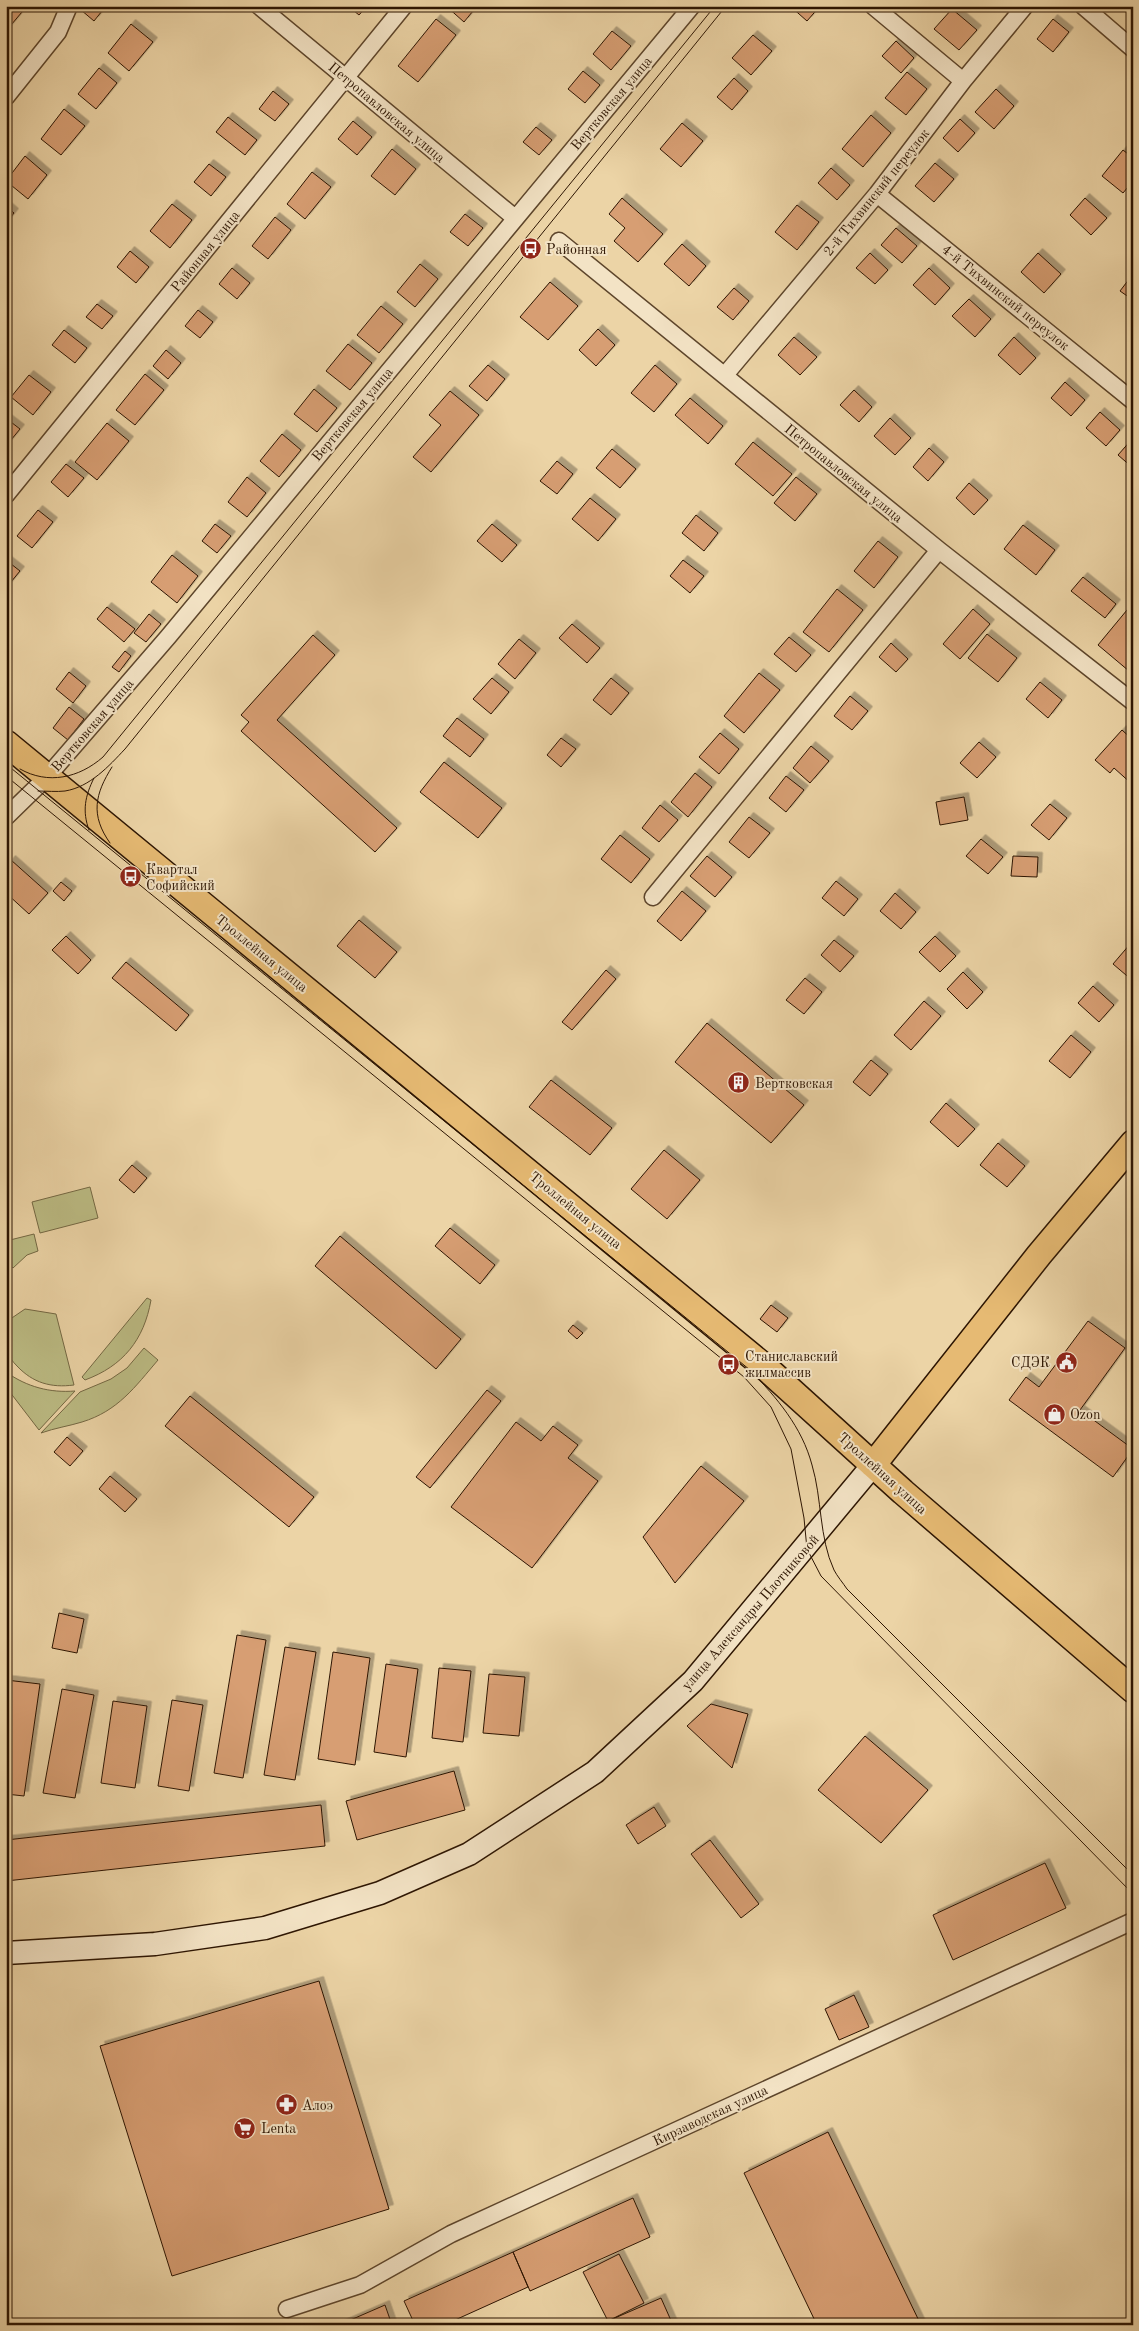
<svg xmlns="http://www.w3.org/2000/svg" width="1139" height="2331" font-family="'Old Standard TT',serif">
	<style>
		.green { fill: #bcbc84; stroke: #746843 }
		.building { fill: #d79e73; stroke: #2d1502; filter: url(#shadow) }
		.lines { fill: none; stroke-linecap: round; stroke-linejoin: round }
		.minor-casing { stroke: #5d452b; stroke-width: 19 }
		.secondary-casing { stroke: #2d1502; stroke-width: 25 }
		.primary-casing { stroke: #2d1502; stroke-width: 28 }
		.minor { stroke: #f3e3c5; stroke-width: 16 }
		.secondary { stroke: #f3e3c5; stroke-width: 22 }
		.primary { stroke: #e6ba73; stroke-width: 25 }
		.tram { stroke: #2d1502; stroke-width: 1 }
		.labels { text-anchor: middle; stroke-width: 4; stroke-linejoin: round; paint-order: stroke }
		.street-label { font-size: 14px; fill: #2d1502; stroke: #f3e3c5 }
		.poi-label { font-size: 14px; fill: #2d1502; stroke: #f3e3c5; text-anchor: start }
	</style>
	<defs>
		<filter id="shadow"><feDropShadow dx="4.5" dy="-4.5" stdDeviation="0" flood-color="#0004"/></filter>
	</defs>
	<rect width="100%" height="100%" fill="#ecd4a6"/>
	<filter id="stains"><feTurbulence type="fractalNoise" baseFrequency=".004" numOctaves="4"/><feColorMatrix values="0 0 0 0 .2 0 0 0 0 .09 0 0 0 0 .02 0 0 0 .5 -.17"/></filter>
	<radialGradient id="worn" r=".72"><stop offset=".6" stop-color="#630" stop-opacity="0"/><stop offset="1" stop-color="#630" stop-opacity=".3"/></radialGradient>
	<path class="green" d="M 90,1187 L 98,1218 L 40,1233 L 32,1202 Z
		M 34,1234 L 38,1251 L 27,1255 L 13,1268 L 6,1262 L 6,1241 Z
		M 147,1298 L 151,1300 C 144,1340 123,1366 85,1380 L 82,1377 Z
		M 25,1309 L 56,1314 L 74,1385 C 51,1388 33,1383 17,1366 C 13,1362 8,1356 6,1350 C 4,1342 6,1331 6,1322 Z
		M 144,1348 L 158,1360 C 135,1387 118,1411 82,1422 C 69,1426 55,1428 41,1433 L 80,1392 L 111,1379 L 127,1368 Z
		M 6,1372 C 27,1387 50,1393 75,1391 L 39,1430 L 6,1387 Z"/>
	<path class="building" d="M 6,6 L 27,6 L 6,31 Z
		M 84,6 L 106,6 L 94,21 L 81,10 Z
		M 348,6 L 367,6 L 359,15 Z
		M 446,6 L 477,6 L 464,22 Z
		M 790,6 L 820,6 L 807,21 Z
		M 952,9 L 977,30 L 959,50 L 934,29 Z
		M 436,19 L 456,35 L 418,82 L 398,66 Z
		M 1053,19 L 1069,32 L 1053,52 L 1037,39 Z
		M 131,24 L 153,42 L 129,71 L 108,53 Z
		M 612,31 L 631,46 L 611,70 L 593,54 Z
		M 753,35 L 772,51 L 751,75 L 732,58 Z
		M 896,41 L 914,58 L 901,73 L 882,56 Z
		M 99,68 L 117,83 L 96,109 L 78,94 Z
		M 583,71 L 600,85 L 585,103 L 568,89 Z
		M 907,72 L 927,89 L 906,115 L 885,98 Z
		M 734,78 L 748,91 L 732,110 L 717,97 Z
		M 996,89 L 1014,106 L 994,129 L 975,112 Z
		M 273,91 L 289,104 L 275,121 L 259,109 Z
		M 64,109 L 85,126 L 61,155 L 41,139 Z
		M 871,115 L 891,133 L 863,167 L 842,149 Z
		M 228,117 L 257,140 L 245,155 L 216,132 Z
		M 960,119 L 975,133 L 958,152 L 943,138 Z
		M 353,121 L 372,137 L 357,155 L 338,139 Z
		M 682,123 L 703,141 L 681,167 L 660,149 Z
		M 536,127 L 552,140 L 539,155 L 523,142 Z
		M 392,149 L 416,169 L 395,195 L 371,176 Z
		M 1123,150 L 1133,158 L 1133,181 L 1123,193 L 1102,176 Z
		M 25,156 L 47,175 L 28,199 L 6,181 Z
		M 935,163 L 954,179 L 934,202 L 915,186 Z
		M 209,164 L 226,177 L 211,196 L 194,182 Z
		M 831,168 L 850,185 L 837,200 L 818,183 Z
		M 312,172 L 331,187 L 305,219 L 287,204 Z
		M 622,198 L 663,234 L 638,262 L 614,241 L 625,228 L 609,214 Z
		M 1085,198 L 1107,218 L 1091,235 L 1070,215 Z
		M 172,204 L 192,220 L 170,248 L 150,231 Z
		M 797,205 L 819,222 L 797,250 L 775,232 Z
		M 6,206 L 14,213 L 6,223 Z
		M 465,214 L 483,228 L 468,246 L 450,232 Z
		M 275,217 L 291,230 L 268,259 L 252,246 Z
		M 896,228 L 917,246 L 902,263 L 881,245 Z
		M 682,244 L 706,266 L 689,286 L 664,264 Z
		M 130,251 L 149,267 L 136,283 L 117,267 Z
		M 870,253 L 888,270 L 875,284 L 856,268 Z
		M 1038,253 L 1061,274 L 1044,293 L 1021,272 Z
		M 420,264 L 438,279 L 415,307 L 397,292 Z
		M 232,268 L 250,283 L 237,299 L 219,284 Z
		M 929,268 L 950,288 L 935,305 L 913,285 Z
		M 1133,274 L 1133,300 L 1120,291 Z
		M 550,282 L 578,306 L 548,340 L 520,317 Z
		M 734,288 L 749,301 L 733,320 L 717,307 Z
		M 969,299 L 991,319 L 975,337 L 952,316 Z
		M 97,304 L 113,316 L 102,329 L 86,317 Z
		M 381,306 L 403,324 L 379,353 L 357,335 Z
		M 198,310 L 213,322 L 200,338 L 185,326 Z
		M 598,329 L 615,345 L 596,366 L 579,350 Z
		M 64,330 L 87,348 L 75,363 L 52,345 Z
		M 794,337 L 817,357 L 800,375 L 778,355 Z
		M 1014,337 L 1036,358 L 1020,375 L 998,355 Z
		M 348,344 L 372,363 L 350,390 L 326,371 Z
		M 166,350 L 181,363 L 168,379 L 153,366 Z
		M 488,365 L 505,379 L 487,401 L 469,386 Z
		M 655,365 L 677,384 L 654,412 L 631,393 Z
		M 145,374 L 164,390 L 135,425 L 116,410 Z
		M 29,375 L 51,392 L 33,415 L 11,397 Z
		M 1065,382 L 1085,400 L 1071,416 L 1051,398 Z
		M 314,389 L 337,408 L 317,432 L 294,414 Z
		M 854,390 L 872,407 L 859,422 L 840,405 Z
		M 450,391 L 479,415 L 431,472 L 413,457 L 441,425 L 429,415 Z
		M 690,398 L 723,426 L 708,444 L 675,415 Z
		M 1100,412 L 1120,430 L 1106,446 L 1086,428 Z
		M 890,418 L 911,438 L 895,455 L 874,436 Z
		M 7,419 L 20,429 L 6,446 L 6,420 Z
		M 107,423 L 129,441 L 97,480 L 75,462 Z
		M 282,434 L 301,450 L 279,477 L 260,461 Z
		M 1133,438 L 1133,468 L 1118,455 Z
		M 753,442 L 792,474 L 773,496 L 735,464 Z
		M 929,448 L 944,462 L 928,481 L 913,467 Z
		M 612,449 L 636,469 L 620,488 L 596,468 Z
		M 557,461 L 573,474 L 557,494 L 540,481 Z
		M 66,464 L 84,478 L 68,497 L 51,482 Z
		M 247,477 L 266,493 L 247,517 L 228,502 Z
		M 796,477 L 817,494 L 795,521 L 774,503 Z
		M 969,483 L 988,500 L 974,515 L 956,498 Z
		M 590,498 L 616,519 L 598,541 L 572,519 Z
		M 38,510 L 53,522 L 32,548 L 17,536 Z
		M 696,515 L 718,533 L 704,551 L 682,533 Z
		M 215,524 L 231,536 L 217,553 L 202,541 Z
		M 492,524 L 517,545 L 502,562 L 477,541 Z
		M 1023,525 L 1055,550 L 1036,575 L 1004,549 Z
		M 878,541 L 898,557 L 874,588 L 854,571 Z
		M 172,555 L 198,576 L 177,603 L 151,582 Z
		M 6,560 L 20,571 L 6,588 Z
		M 683,560 L 704,576 L 690,593 L 670,576 Z
		M 1083,577 L 1116,604 L 1105,618 L 1071,591 Z
		M 837,589 L 863,610 L 829,652 L 803,632 Z
		M 1132,604 L 1133,667 L 1129,671 L 1098,645 Z
		M 107,607 L 135,629 L 124,642 L 97,619 Z
		M 973,609 L 990,624 L 960,659 L 943,644 Z
		M 149,614 L 161,624 L 146,642 L 134,633 Z
		M 572,624 L 600,648 L 587,663 L 559,638 Z
		M 987,634 L 1017,658 L 998,682 L 968,658 Z
		M 313,635 L 335,655 L 277,720 L 397,828 L 375,852 L 241,731 L 249,722 L 241,715 Z
		M 789,637 L 811,655 L 796,672 L 774,654 Z
		M 519,639 L 536,653 L 515,679 L 498,664 Z
		M 891,643 L 908,659 L 896,672 L 879,657 Z
		M 125,651 L 131,656 L 119,672 L 112,667 Z
		M 69,672 L 86,686 L 73,703 L 56,689 Z
		M 759,673 L 780,690 L 744,733 L 724,716 Z
		M 492,678 L 509,692 L 491,714 L 473,699 Z
		M 611,678 L 629,693 L 611,715 L 593,700 Z
		M 1040,682 L 1062,700 L 1048,718 L 1026,699 Z
		M 850,696 L 868,711 L 852,730 L 834,716 Z
		M 69,707 L 84,719 L 68,740 L 53,728 Z
		M 457,718 L 484,739 L 470,757 L 443,736 Z
		M 1122,730 L 1133,740 L 1133,747 L 1129,751 L 1133,754 L 1133,785 L 1114,768 L 1110,773 L 1095,760 Z
		M 720,733 L 739,749 L 719,774 L 699,757 Z
		M 561,738 L 576,749 L 561,767 L 547,755 Z
		M 979,742 L 996,757 L 977,778 L 960,763 Z
		M 811,746 L 829,761 L 810,783 L 793,768 Z
		M 444,762 L 502,808 L 478,838 L 420,792 Z
		M 695,773 L 712,787 L 688,817 L 671,802 Z
		M 786,776 L 804,790 L 786,812 L 769,798 Z
		M 964,797 L 968,820 L 940,825 L 936,802 Z
		M 1050,804 L 1067,818 L 1049,840 L 1031,825 Z
		M 660,805 L 678,820 L 659,842 L 642,828 Z
		M 749,817 L 770,833 L 749,858 L 729,842 Z
		M 620,835 L 650,859 L 631,883 L 601,859 Z
		M 981,839 L 1003,857 L 988,874 L 966,856 Z
		M 707,856 L 732,877 L 715,897 L 690,876 Z
		M 1013,856 L 1038,857 L 1037,877 L 1011,876 Z
		M 11,860 L 48,893 L 29,914 L 6,893 L 6,866 Z
		M 836,881 L 858,899 L 844,916 L 822,898 Z
		M 61,882 L 72,891 L 64,901 L 53,891 Z
		M 682,891 L 706,911 L 681,941 L 657,921 Z
		M 895,893 L 916,912 L 901,929 L 880,911 Z
		M 359,920 L 397,952 L 375,978 L 337,946 Z
		M 66,936 L 91,960 L 78,974 L 52,950 Z
		M 935,936 L 956,956 L 940,972 L 919,952 Z
		M 834,940 L 854,956 L 840,972 L 821,955 Z
		M 1131,943 L 1133,945 L 1133,981 L 1113,964 Z
		M 126,962 L 189,1015 L 176,1031 L 112,978 Z
		M 606,970 L 616,979 L 572,1030 L 562,1022 Z
		M 963,972 L 983,992 L 967,1009 L 947,989 Z
		M 805,978 L 822,992 L 804,1014 L 786,1000 Z
		M 1093,986 L 1114,1005 L 1099,1022 L 1078,1003 Z
		M 924,1001 L 941,1016 L 911,1050 L 894,1035 Z
		M 707,1023 L 804,1105 L 771,1143 L 675,1062 Z
		M 1071,1035 L 1091,1052 L 1070,1078 L 1049,1061 Z
		M 871,1060 L 888,1074 L 870,1096 L 853,1082 Z
		M 551,1080 L 612,1128 L 590,1155 L 529,1107 Z
		M 946,1103 L 975,1129 L 958,1147 L 930,1122 Z
		M 998,1143 L 1025,1166 L 1007,1187 L 980,1165 Z
		M 664,1150 L 700,1180 L 667,1219 L 631,1189 Z
		M 132,1165 L 147,1178 L 134,1193 L 119,1180 Z
		M 450,1228 L 495,1265 L 480,1284 L 435,1246 Z
		M 340,1236 L 461,1339 L 436,1369 L 315,1266 Z
		M 771,1305 L 788,1318 L 777,1332 L 760,1319 Z
		M 1088,1321 L 1125,1348 L 1080,1410 L 1133,1449 L 1113,1477 L 1009,1400 L 1026,1377 L 1039,1387 Z
		M 573,1325 L 583,1333 L 577,1339 L 568,1331 Z
		M 487,1390 L 501,1401 L 430,1488 L 416,1477 Z
		M 190,1396 L 314,1497 L 289,1527 L 165,1426 Z
		M 516,1422 L 541,1441 L 553,1426 L 578,1445 L 568,1458 L 598,1481 L 532,1568 L 451,1507 Z
		M 67,1437 L 83,1451 L 70,1466 L 54,1452 Z
		M 701,1466 L 744,1501 L 675,1583 L 643,1537 Z
		M 110,1476 L 137,1499 L 125,1512 L 99,1489 Z
		M 59,1613 L 84,1619 L 77,1653 L 52,1648 Z
		M 237,1635 L 266,1640 L 243,1778 L 214,1773 Z
		M 285,1647 L 316,1652 L 295,1780 L 264,1775 Z
		M 333,1652 L 370,1658 L 355,1765 L 318,1759 Z
		M 386,1664 L 418,1669 L 406,1757 L 374,1752 Z
		M 439,1668 L 471,1671 L 463,1742 L 432,1738 Z
		M 489,1674 L 525,1677 L 519,1736 L 483,1733 Z
		M 6,1680 L 40,1684 L 24,1796 L 6,1794 Z
		M 62,1689 L 94,1695 L 75,1798 L 43,1793 Z
		M 172,1700 L 203,1705 L 189,1791 L 158,1786 Z
		M 113,1701 L 147,1706 L 135,1788 L 101,1783 Z
		M 711,1704 L 748,1714 L 732,1768 L 687,1726 Z
		M 865,1736 L 928,1790 L 881,1843 L 818,1790 Z
		M 454,1771 L 465,1810 L 357,1840 L 346,1801 Z
		M 321,1805 L 325,1846 L 6,1881 L 6,1840 Z
		M 654,1807 L 666,1826 L 638,1844 L 626,1825 Z
		M 710,1840 L 759,1904 L 741,1918 L 691,1854 Z
		M 1045,1863 L 1066,1908 L 953,1960 L 933,1915 Z
		M 319,1981 L 389,2209 L 172,2276 L 100,2046 Z
		M 854,1995 L 869,2027 L 839,2040 L 825,2009 Z
		M 828,2132 L 921,2325 L 817,2325 L 744,2173 Z
		M 633,2198 L 650,2237 L 530,2291 L 513,2252 Z
		M 513,2252 L 528,2287 L 444,2325 L 415,2325 L 404,2301 Z
		M 619,2254 L 644,2303 L 608,2321 L 583,2272 Z
		M 661,2298 L 673,2325 L 610,2325 L 608,2321 Z
		M 385,2305 L 392,2325 L 339,2325 Z"/>
	<g class="lines">
		<defs>
			<path id="minor" d="M 259,6 L 515,218
				M 873,6 L 963,81
				M 1083,6 L 1133,49
				M 6,97 L 58,32 L 69,6
				M 877,194 L 1133,401
				M 559,241 L 939,550 L 1133,702
				M 725,375 L 877,194 L 963,81 L 1025,6
				M 6,495 L 404,6
				M 6,817 L 47,777 L 168,637 L 692,6
				M 653,897 L 939,550
				M 287,2309 L 360,2285 L 451,2234 L 1133,1921"/>
			<path id="secondary" d="M 6,1953 L 155,1944 L 265,1928 L 380,1893 L 469,1854 L 595,1772 L 693,1681 L 873,1465"/>
			<path id="primary" d="M 6,743 L 765,1367 L 903,1492 L 1133,1690
				M 873,1465 L 1039,1255 L 1133,1143"/>
		</defs>
		<use href="#minor" class="minor-casing"/>
		<use href="#secondary" class="secondary-casing"/>
		<use href="#primary" class="primary-casing"/>
		<use href="#minor" class="minor"/>
		<use href="#secondary" class="secondary"/>
		<use href="#primary" class="primary"/>
		<path class="tram" d="M 6,764 L 750,1370 C 777,1398 802,1427 812,1465 C 822,1498 819,1538 834,1570 C 837,1576 843,1583 847,1589 L 1133,1875
			M 20,769 C 48,785 79,778 103,757 L 715,6
			M 6,776 L 744,1377 L 771,1407 L 791,1449 L 804,1518 L 807,1549 L 821,1576 L 1133,1894
			M 38,791 C 46,791 57,792 65,791 C 90,787 109,766 125,749 L 726,6
			M 89,830 C 82,811 85,796 94,778
			M 110,843 C 90,815 95,794 112,767"/>
	</g>
	<defs>
		<symbol id="bus-disc" viewBox="-11 -11 22 22"><circle r="9.5" fill="#8f2418" stroke="#f3e3c5"/><path d="M-5-6H5V4H4V6H2V4H-2V6H-4V4H-5ZM-3.5-4V0h7V-4ZM-3.5 1.2v1.5H-2V1.2ZM2 1.2v1.5H3.5V1.2Z" fill="#fff"/></symbol>
		<symbol id="building-disc" viewBox="-11 -11 22 22"><circle r="9.5" fill="#8f2418" stroke="#f3e3c5"/><path d="M-4-6H4V6H1V3H-1V6H-4ZM-2.5-4.3h1.7v1.8h-1.7ZM.8-4.3h1.7v1.8H.8ZM-2.5-1h1.7V.8h-1.7ZM.8-1h1.7V.8H.8Z" fill="#fff"/></symbol>
		<symbol id="civic-disc" viewBox="-11 -11 22 22"><circle r="9.5" fill="#8f2418" stroke="#f3e3c5"/><path d="M-.6-6.5H3V-4.5H.6V-3L4-1V1h2V6H-6V1h2V-1L-.6-3ZM-1.2 2.5V6h2.4V2.5Z" fill="#fff"/></symbol>
		<symbol id="shop-disc" viewBox="-11 -11 22 22"><circle r="9.5" fill="#8f2418" stroke="#f3e3c5"/><path d="M-5-2.5h2.3a2.7 3.5 0 0 1 5.4 0H5L5.5 6h-11ZM-1.5-2.5h3a1.5 2.3 0 0 0-3 0Z" fill="#fff"/></symbol>
		<symbol id="pharmacy-disc" viewBox="-11 -11 22 22"><circle r="9.5" fill="#8f2418" stroke="#f3e3c5"/><path d="M-2-6h4v4h4v4h-4v4h-4v-4h-4v-4h4Z" fill="#fff"/></symbol>
		<symbol id="supermarket-disc" viewBox="-11 -11 22 22"><circle r="9.5" fill="#8f2418" stroke="#f3e3c5"/><path d="M-6-5.5h2.5l.6 2H6L4.5 2H-2.5L-4.4-4H-6ZM-1.5 3.2a1.3 1.3 0 1 0 .1 0ZM3 3.2a1.3 1.3 0 1 0 .1 0Z" fill="#fff"/></symbol>
	</defs>
	<g fill-rule="evenodd">
		<use href="#bus-disc" x="518" y="236" width="25" height="25"/>
		<use href="#bus-disc" x="118" y="864" width="25" height="25"/>
		<use href="#building-disc" x="726" y="1070" width="25" height="25"/>
		<use href="#civic-disc" x="1054" y="1350" width="25" height="25"/>
		<use href="#bus-disc" x="716" y="1352" width="25" height="25"/>
		<use href="#shop-disc" x="1042" y="1402" width="25" height="25"/>
		<use href="#pharmacy-disc" x="274" y="2092" width="25" height="25"/>
		<use href="#supermarket-disc" x="232" y="2116" width="25" height="25"/>
	</g>
	<g class="labels">
		<g class="street-label">
			<text transform="translate(611 103) rotate(-50)" y="5">Вертковская улица</text>
			<text transform="translate(387 112) rotate(40)" y="5">Петропавловская улица</text>
			<text transform="translate(876 192) rotate(-51)" y="5">2-й Тихвинский переулок</text>
			<text transform="translate(205 251) rotate(-51)" y="5">Районная улица</text>
			<text transform="translate(1006 297) rotate(39)" y="5">4-й Тихвинский переулок</text>
			<text transform="translate(352 414) rotate(-50)" y="5">Вертковская улица</text>
			<text transform="translate(844 473) rotate(39)" y="5">Петропавловская улица</text>
			<text transform="translate(92 725) rotate(-49)" y="5">Вертковская улица</text>
			<text transform="translate(262 953) rotate(39)" y="5">Троллейная улица</text>
			<text transform="translate(576 1210) rotate(39)" y="5">Троллейная улица</text>
			<text transform="translate(883 1473) rotate(42)" y="5">Троллейная улица</text>
			<text transform="translate(750 1612) rotate(-49)" y="5">улица Александры Плотниковой</text>
			<text transform="translate(710 2115) rotate(-25)" y="5">Кирзаводская улица</text>
		</g>
		<g class="poi-label">
			<text x="546" y="254">Районная</text>
			<text x="146" y="874">Квартал<tspan x="146" dy="16">Софийский</tspan></text>
			<text x="755" y="1088">Вертковская</text>
			<text x="745" y="1361">Станиславский<tspan x="745" dy="16">жилмассив</tspan></text>
			<text x="1050" y="1367" text-anchor="end">СДЭК</text>
			<text x="1070" y="1419">Ozon</text>
			<text x="302" y="2110">Алоэ</text>
			<text x="261" y="2133">Lenta</text>
		</g>
	</g>
	<rect width="1139" height="2331" fill="none" stroke="#ecd4a6" stroke-width="25"/>
	<rect x="8" y="8" width="1124" height="2316" fill="none" stroke="#2d1502" stroke-width="2.5"/>
	<rect x="12" y="12" width="1114" height="2306" fill="none" stroke="#2d1502"/>
	<rect width="100%" height="100%" filter="url(#stains)"/>
	<rect width="100%" height="100%" fill="url(#worn)"/>
</svg>
